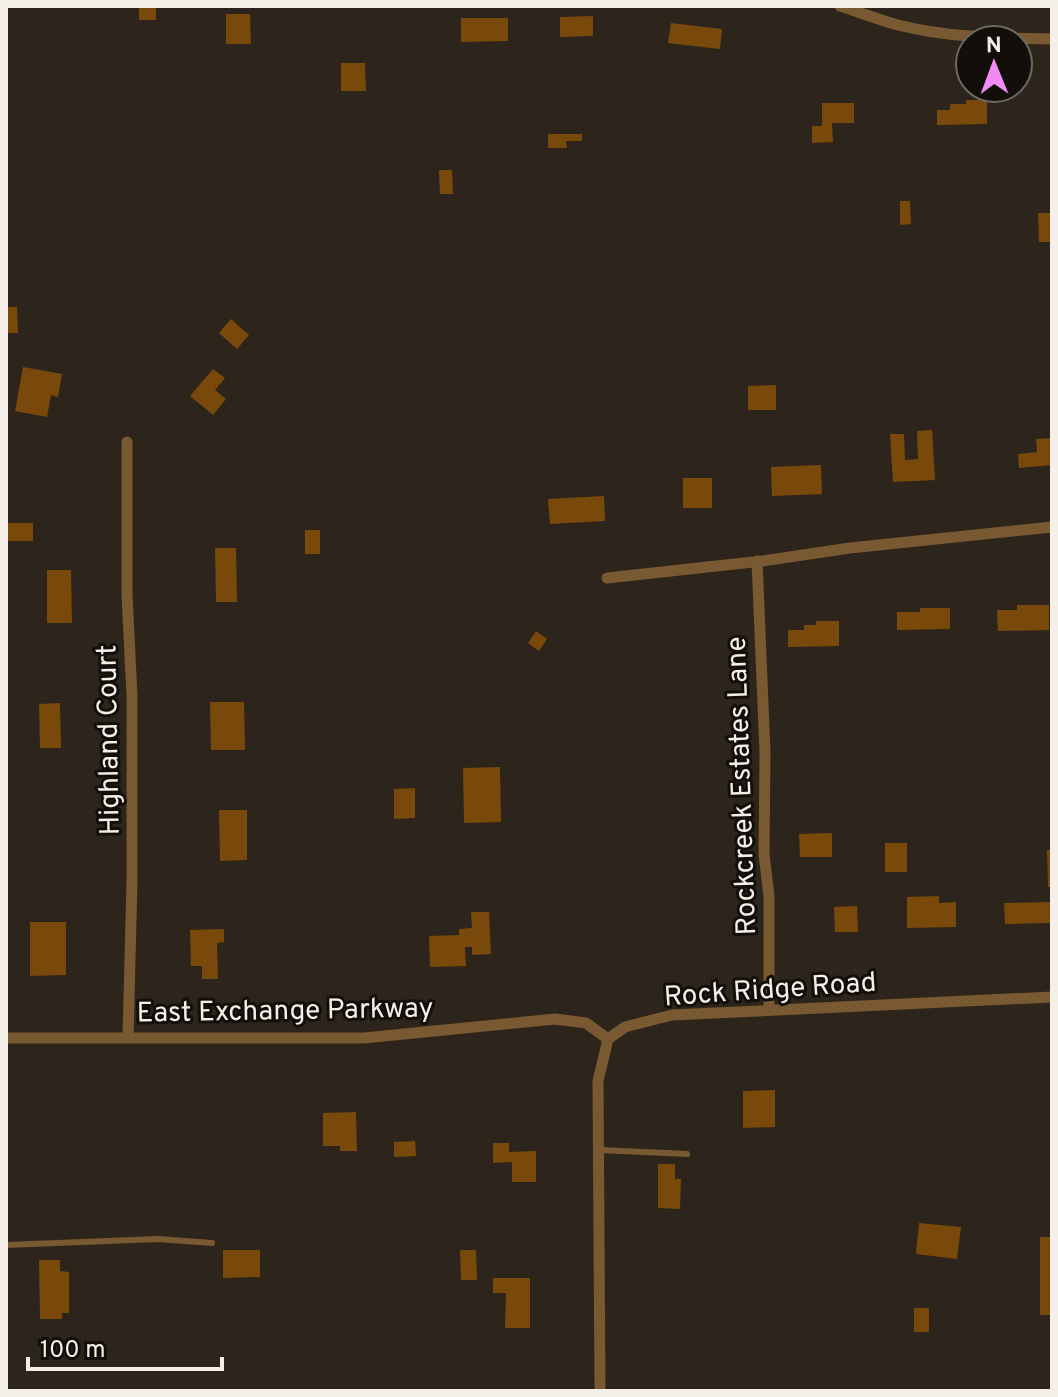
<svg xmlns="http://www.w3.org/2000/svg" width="1058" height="1397" font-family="Overpass,sans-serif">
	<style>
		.building { fill: #79490b }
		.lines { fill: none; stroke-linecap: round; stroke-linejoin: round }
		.lane { stroke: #795931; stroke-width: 6 }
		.street { stroke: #795931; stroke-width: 11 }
		.labels { text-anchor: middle; stroke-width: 6; stroke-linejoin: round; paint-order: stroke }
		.street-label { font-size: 28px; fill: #f4efe8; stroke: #120f0b }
	</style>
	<rect width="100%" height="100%" fill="#2d251b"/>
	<path class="building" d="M 139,6 L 156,6 L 156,20 L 139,20 Z
		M 226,14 L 250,14 L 251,44 L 226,44 Z
		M 593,16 L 593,36 L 560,37 L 560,17 Z
		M 461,18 L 508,18 L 508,41 L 461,42 Z
		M 671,23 L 722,29 L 720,49 L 668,43 Z
		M 341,63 L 365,63 L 366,91 L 341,91 Z
		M 966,100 L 987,100 L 987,124 L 937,125 L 937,110 L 950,110 L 950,104 L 966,104 Z
		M 822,103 L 854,103 L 854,123 L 832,123 L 833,142 L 812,143 L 812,126 L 822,126 Z
		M 548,134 L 582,134 L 582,141 L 566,141 L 567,148 L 548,148 Z
		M 439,170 L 452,170 L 453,194 L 440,194 Z
		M 900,201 L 910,201 L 911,224 L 900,225 Z
		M 1038,213 L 1052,213 L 1052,242 L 1039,242 Z
		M 6,307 L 17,307 L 18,333 L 6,333 Z
		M 231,319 L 249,335 L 237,349 L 219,333 Z
		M 23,367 L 62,374 L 58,397 L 51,395 L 47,417 L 15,411 Z
		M 213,369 L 225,378 L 215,390 L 226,399 L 213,415 L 190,396 Z
		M 776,385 L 776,410 L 748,410 L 748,386 Z
		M 932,430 L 935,480 L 893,482 L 890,434 L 904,434 L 905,460 L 918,459 L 917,431 Z
		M 1052,438 L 1052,465 L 1019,468 L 1018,454 L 1037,452 L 1036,439 Z
		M 821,465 L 822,494 L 772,496 L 771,467 Z
		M 683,478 L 712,478 L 712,508 L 683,508 Z
		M 604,496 L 605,521 L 550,524 L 548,499 Z
		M 6,523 L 33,523 L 33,541 L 6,541 Z
		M 305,530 L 320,530 L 320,554 L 305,554 Z
		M 215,548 L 236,548 L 237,602 L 216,602 Z
		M 47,570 L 71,570 L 72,623 L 47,623 Z
		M 1017,605 L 1049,605 L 1049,630 L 998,631 L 997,610 L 1017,610 Z
		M 920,608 L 950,608 L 950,629 L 897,630 L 897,612 L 920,612 Z
		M 816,621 L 839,621 L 839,646 L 788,647 L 788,630 L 804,630 L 804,625 L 816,625 Z
		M 536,631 L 547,639 L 539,651 L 528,643 Z
		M 210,702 L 244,702 L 245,750 L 211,750 Z
		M 60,703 L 61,748 L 40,748 L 39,704 Z
		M 500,767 L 501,822 L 464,823 L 463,768 Z
		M 415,788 L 415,818 L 394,819 L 394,789 Z
		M 219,810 L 247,810 L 247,860 L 220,861 Z
		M 832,833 L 832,857 L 800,857 L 799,834 Z
		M 885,843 L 907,843 L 907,872 L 885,872 Z
		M 1047,850 L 1052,850 L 1052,887 L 1048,887 Z
		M 939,896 L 939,903 L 956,902 L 956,927 L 907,928 L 907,897 Z
		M 1052,902 L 1052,923 L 1005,924 L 1004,903 Z
		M 857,906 L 858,932 L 835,932 L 834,907 Z
		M 471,912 L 489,912 L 491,954 L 472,955 L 472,947 L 465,947 L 466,966 L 430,967 L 429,936 L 459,935 L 459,929 L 472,928 Z
		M 30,922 L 66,922 L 66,975 L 30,976 Z
		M 224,929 L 224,942 L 217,943 L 218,979 L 202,979 L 202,966 L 191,966 L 190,930 Z
		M 775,1090 L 775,1127 L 743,1128 L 743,1091 Z
		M 356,1112 L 357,1151 L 340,1151 L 340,1146 L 323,1146 L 323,1113 Z
		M 415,1141 L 416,1156 L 394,1157 L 394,1142 Z
		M 493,1143 L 509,1143 L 509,1152 L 536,1151 L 536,1182 L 512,1182 L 512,1162 L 493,1163 Z
		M 658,1164 L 675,1164 L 675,1179 L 681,1179 L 680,1209 L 658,1208 Z
		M 919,1223 L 961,1227 L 957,1259 L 916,1254 Z
		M 1040,1237 L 1052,1237 L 1052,1315 L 1040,1315 Z
		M 223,1250 L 260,1250 L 260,1277 L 223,1278 Z
		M 460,1250 L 476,1250 L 477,1280 L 461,1280 Z
		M 39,1260 L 60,1260 L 60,1271 L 69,1272 L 69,1313 L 62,1313 L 62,1319 L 40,1319 Z
		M 493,1278 L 530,1278 L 530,1328 L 505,1328 L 506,1293 L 493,1293 Z
		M 914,1308 L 929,1308 L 929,1332 L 914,1332 Z"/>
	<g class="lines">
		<path class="lane" d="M 599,1150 L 687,1154
			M 6,1245 L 158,1239 L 212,1243"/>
		<path class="street" d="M 840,6 C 859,12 879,20 898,25 C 949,38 1000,38 1052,39
			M 127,442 L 127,595 L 132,696 L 132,881 L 128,1038
			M 757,561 L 765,753 L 764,854 L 769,896 L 769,1010
			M 607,578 L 762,561 L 850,548 L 1052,527
			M 6,1038 L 364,1038 L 555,1019 L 586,1023 L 608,1039
			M 600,1391 L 598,1081 L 608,1039 L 625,1027 L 672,1015 L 1052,997"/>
	</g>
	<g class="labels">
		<g class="street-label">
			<text transform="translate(107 740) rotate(-91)" y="10">Highland Court</text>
			<text transform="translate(740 786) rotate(-92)" y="10">Rockcreek Estates Lane</text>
			<text transform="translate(770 988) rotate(-4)" y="10">Rock Ridge Road</text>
			<text transform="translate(285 1009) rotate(-1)" y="10">East Exchange Parkway</text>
		</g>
	</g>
	<rect width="1058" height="1397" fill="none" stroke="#f4efe8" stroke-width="16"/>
	<g transform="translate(994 64) rotate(359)"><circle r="38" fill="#120f0b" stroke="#6c6963" stroke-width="2"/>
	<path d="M0-6L14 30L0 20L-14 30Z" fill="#f28af3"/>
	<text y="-12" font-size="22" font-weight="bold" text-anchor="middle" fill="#f4efe8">N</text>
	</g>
	<path d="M28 1357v12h194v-12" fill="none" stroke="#f4efe8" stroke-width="4"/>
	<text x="40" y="1357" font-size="24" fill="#f4efe8" stroke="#120f0b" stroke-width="6" paint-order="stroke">100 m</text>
</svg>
